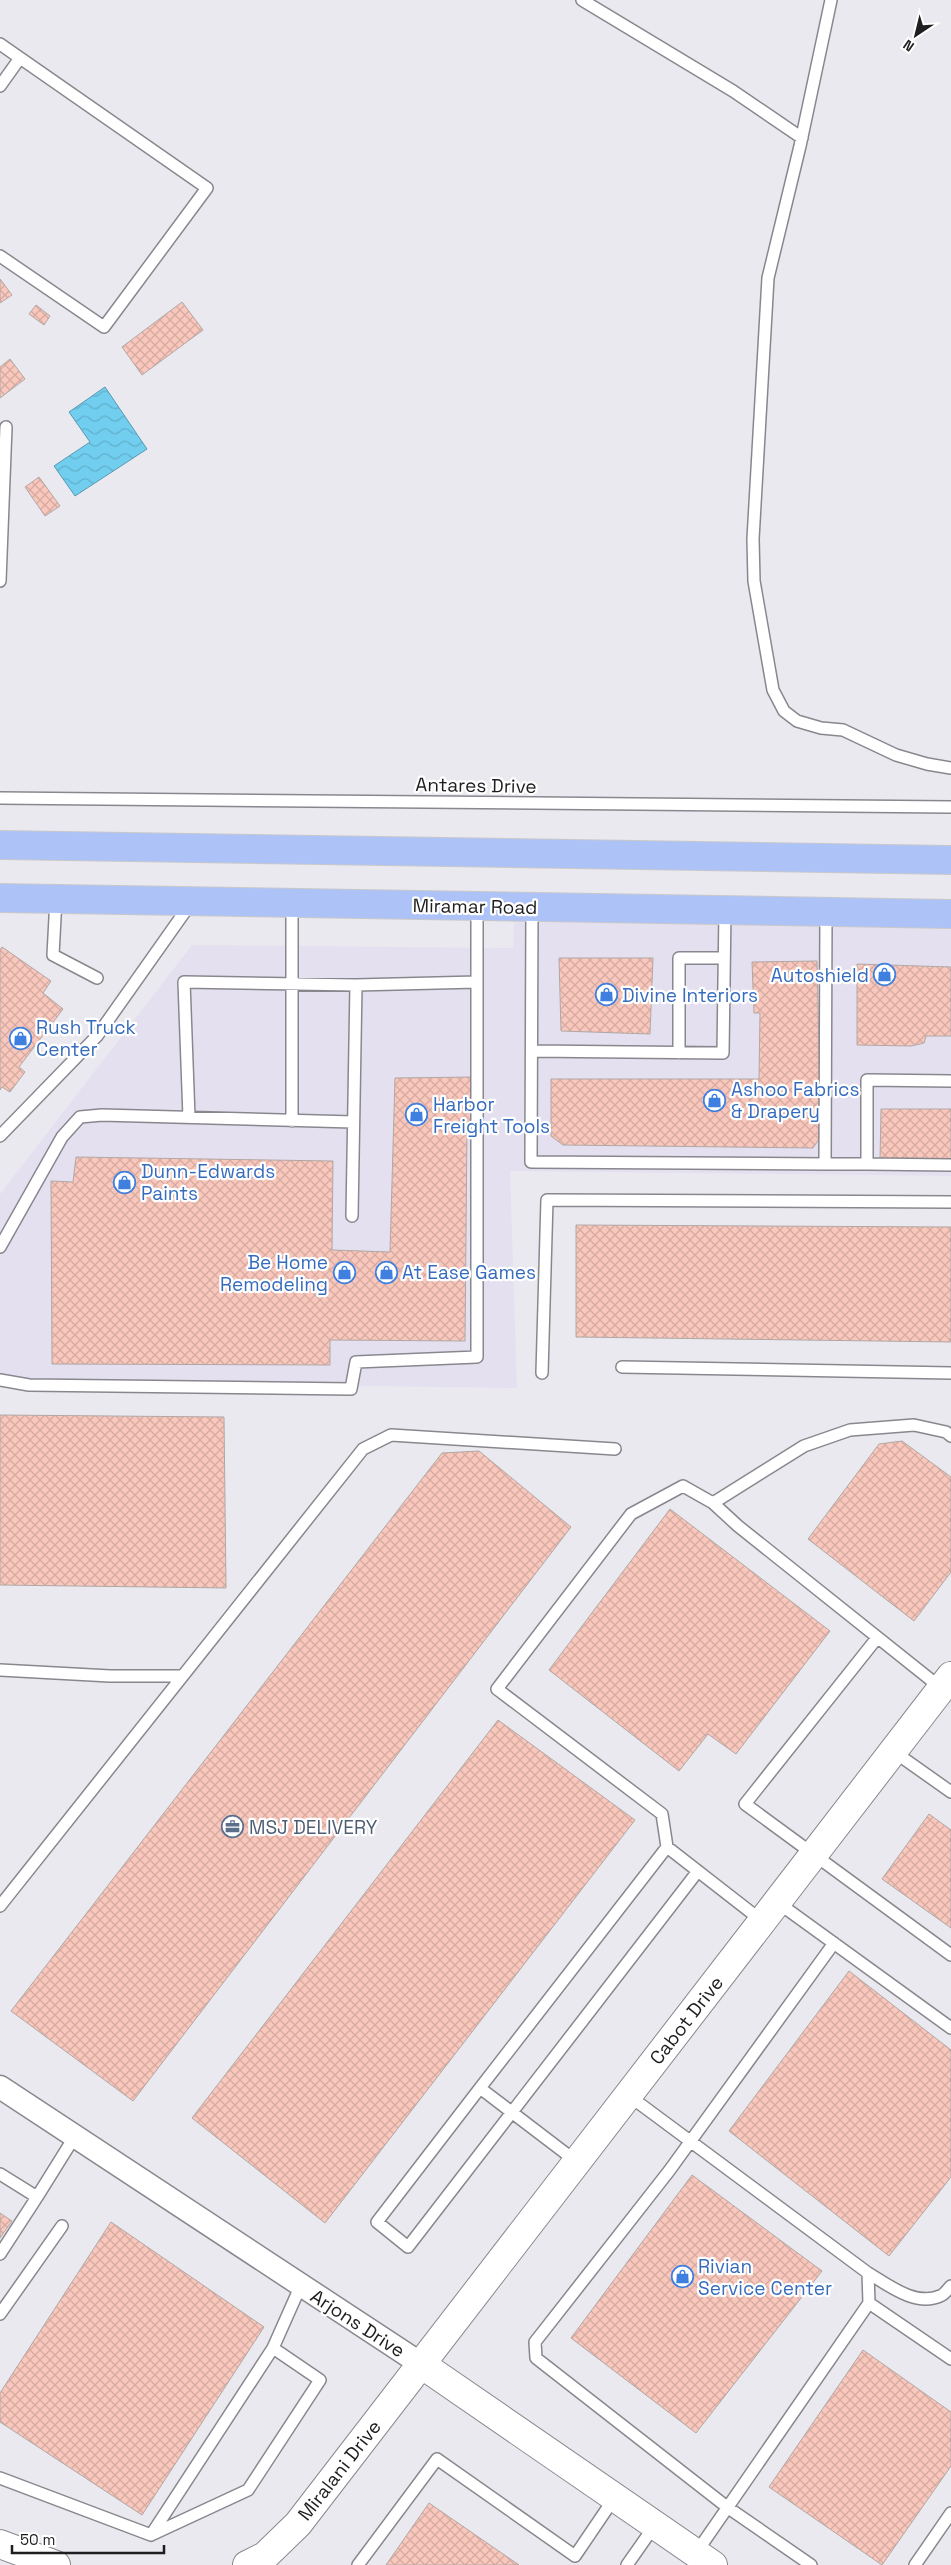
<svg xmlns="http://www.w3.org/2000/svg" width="951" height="2565" font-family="'Space Grotesk',sans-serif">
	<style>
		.built { fill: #e5e0ef }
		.water { fill: url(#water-waves); stroke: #5899b0 }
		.building { fill: url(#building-cross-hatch); stroke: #b0a8a6 }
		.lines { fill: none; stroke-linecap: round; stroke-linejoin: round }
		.service-casing { stroke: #89878e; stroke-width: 14 }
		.minor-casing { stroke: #89878e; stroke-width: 25 }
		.tertiary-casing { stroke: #89878e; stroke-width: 30 }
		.primary-casing { stroke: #c9c9c9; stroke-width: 30 }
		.service { stroke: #fff; stroke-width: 11 }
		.minor { stroke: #fff; stroke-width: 22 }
		.tertiary { stroke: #fff; stroke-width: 28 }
		.primary { stroke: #adc2f7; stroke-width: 28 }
		.labels { text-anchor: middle; stroke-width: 4.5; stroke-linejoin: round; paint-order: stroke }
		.street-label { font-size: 19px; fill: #1e1d1f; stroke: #fff }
		.shop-label { font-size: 19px; fill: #366cbe; stroke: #fff; text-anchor: start }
		.service-label { font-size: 19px; fill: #4e5e75; stroke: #fff; text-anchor: start }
	</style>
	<defs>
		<pattern id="water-waves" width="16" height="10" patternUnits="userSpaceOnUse" patternTransform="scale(1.25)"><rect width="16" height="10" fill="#71ceee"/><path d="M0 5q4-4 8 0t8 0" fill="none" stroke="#61b0cc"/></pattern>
		<pattern id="building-cross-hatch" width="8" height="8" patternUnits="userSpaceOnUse" patternTransform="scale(1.25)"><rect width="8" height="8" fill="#f9c7bb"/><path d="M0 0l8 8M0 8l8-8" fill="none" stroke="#d5aaa0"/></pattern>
	</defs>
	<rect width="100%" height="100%" fill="#ebe9f0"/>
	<path class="built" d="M 514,922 L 951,927 L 951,1176 L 510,1171 L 517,1388 L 0,1381 L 0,1194 L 192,945 L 513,948 Z"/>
	<path class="water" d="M 105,387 L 147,449 L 75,496 L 54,466 L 90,442 L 69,412 Z"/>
	<path class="building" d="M 0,279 L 12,295 L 0,303 Z
		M 182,302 L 203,330 L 142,375 L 122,347 Z
		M 36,305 L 50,316 L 44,325 L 29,314 Z
		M 10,359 L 25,379 L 0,398 L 0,367 Z
		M 39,477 L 60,506 L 45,516 L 25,487 Z
		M 2,947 L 51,981 L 43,993 L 63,1009 L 19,1067 L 25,1072 L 10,1092 L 2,1087 L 0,1090 L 0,950 Z
		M 559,958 L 653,958 L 650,1034 L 561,1031 Z
		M 817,961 L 821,1136 L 813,1148 L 563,1145 L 551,1136 L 551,1079 L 759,1079 L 760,1013 L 754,1013 L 752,962 Z
		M 857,964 L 951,967 L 951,1036 L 926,1036 L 924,1043 L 911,1046 L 857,1045 Z
		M 473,1077 L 473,1127 L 467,1127 L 465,1341 L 330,1340 L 330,1365 L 52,1364 L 51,1181 L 73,1182 L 76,1157 L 333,1161 L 332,1250 L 390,1252 L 395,1078 Z
		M 881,1109 L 951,1109 L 951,1161 L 880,1161 Z
		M 576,1225 L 951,1227 L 951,1342 L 576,1337 Z
		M 0,1415 L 224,1417 L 226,1588 L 0,1585 Z
		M 902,1441 L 951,1477 L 951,1572 L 914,1621 L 808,1539 L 879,1444 Z
		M 479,1451 L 571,1527 L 133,2101 L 11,2011 L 442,1453 Z
		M 670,1509 L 830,1631 L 736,1754 L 708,1734 L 679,1771 L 549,1670 Z
		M 498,1720 L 635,1820 L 325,2223 L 192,2118 Z
		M 929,1814 L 951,1830 L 951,1928 L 882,1879 Z
		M 849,1971 L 951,2050 L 951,2177 L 889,2256 L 729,2131 Z
		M 692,2175 L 822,2271 L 696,2433 L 571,2338 Z
		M 0,2213 L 12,2221 L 0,2238 Z
		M 111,2222 L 264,2327 L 142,2515 L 0,2422 L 0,2393 Z
		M 863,2350 L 951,2412 L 951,2466 L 882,2565 L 769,2487 Z
		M 429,2503 L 519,2565 L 386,2565 Z"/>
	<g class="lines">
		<defs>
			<path id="service" d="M 582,0 L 733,91 L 802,138
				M 831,0 L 800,146 L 768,278 L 753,539 L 754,581 L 773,690 L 784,711 L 797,721 L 821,728 L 843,730 L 896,755 L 927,764 L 951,768
				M 0,44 L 207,188 L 104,327 L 0,256
				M 0,86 L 20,58
				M 0,581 L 6,427
				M 0,798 L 951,807
				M 56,899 L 53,955 L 97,978
				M 532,907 L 531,1162 L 825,1164 L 826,912
				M 532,1051 L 723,1053 L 725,910
				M 679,1053 L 679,958 L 724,958
				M 951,1081 L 867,1080 L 867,1164 L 951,1165
				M 189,1117 L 184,982 L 356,985 L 477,982
				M 292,1121 L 292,903
				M 0,1136 L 97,1036 L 191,903
				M 825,1164 L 867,1164
				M 352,1216 L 356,985
				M 0,1247 L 62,1137 L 80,1117 L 102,1115 L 353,1122
				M 622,1367 L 951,1373
				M 542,1373 L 547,1200 L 951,1202
				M 0,1380 L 29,1385 L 351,1389 L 356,1362 L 477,1357 L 477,906
				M 713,1503 L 804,1446 L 850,1430 L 914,1425 L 946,1432 L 951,1436
				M 877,1638 L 745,1804 L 951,1955
				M 0,1670 L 110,1676 L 182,1676
				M 893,1751 L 951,1792
				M 667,1847 L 662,1814 L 497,1689 L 631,1514 L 683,1486 L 713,1503 L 738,1526 L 941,1688
				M 777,1902 L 951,2028
				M 0,1906 L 363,1449 L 391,1435 L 615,1449
				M 480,2088 L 377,2222 L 408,2247 L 698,1871
				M 628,2095 L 868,2273 C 887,2284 915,2307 940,2296 C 944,2295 948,2289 951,2286
				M 577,2162 L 480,2088 L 667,1847 L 762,1921
				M 0,2174 L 37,2197 L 75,2136
				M 0,2254 L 37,2197
				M 869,2303 L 951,2359
				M 0,2314 L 62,2226
				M 0,2478 L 151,2535 L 273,2348 L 301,2285
				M 151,2535 L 248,2490 L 320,2380 L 273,2348
				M 696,2553 L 869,2303 L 868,2273
				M 358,2565 L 437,2459 L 575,2556 L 615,2497
				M 627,2565 L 655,2525
				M 811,2565 L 727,2507 L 536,2358 L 535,2342 L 669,2171 L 834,1943
				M 915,2565 L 951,2513"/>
			<path id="minor" d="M 0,2087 L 421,2364"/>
			<path id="tertiary" d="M 421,2364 L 713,2565
				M 0,2544 L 56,2565
				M 247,2565 L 265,2556 L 298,2524 L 951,1676"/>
			<path id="primary" d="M 0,845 L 951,860
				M 0,898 L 951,914"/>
		</defs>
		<use href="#service" class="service-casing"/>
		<use href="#minor" class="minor-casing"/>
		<use href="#tertiary" class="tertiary-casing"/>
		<use href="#primary" class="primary-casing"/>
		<use href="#service" class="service"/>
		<use href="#minor" class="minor"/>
		<use href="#tertiary" class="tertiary"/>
		<use href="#primary" class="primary"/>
	</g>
	<defs>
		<symbol id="shop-ring" viewBox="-11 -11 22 22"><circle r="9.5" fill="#fff" stroke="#3f7fe0" stroke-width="1.5"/><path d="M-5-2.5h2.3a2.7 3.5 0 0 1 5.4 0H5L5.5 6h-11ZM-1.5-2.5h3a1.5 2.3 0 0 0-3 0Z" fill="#3f7fe0"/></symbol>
		<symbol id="office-ring" viewBox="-11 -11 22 22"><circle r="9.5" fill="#fff" stroke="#5c6f8a" stroke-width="1.5"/><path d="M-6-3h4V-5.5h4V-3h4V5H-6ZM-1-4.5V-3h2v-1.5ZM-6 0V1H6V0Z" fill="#5c6f8a"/></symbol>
	</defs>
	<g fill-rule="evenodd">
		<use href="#shop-ring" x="872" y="962" width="25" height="25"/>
		<use href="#shop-ring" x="594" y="982" width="25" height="25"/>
		<use href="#shop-ring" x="8" y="1026" width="25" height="25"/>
		<use href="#shop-ring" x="702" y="1088" width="25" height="25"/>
		<use href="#shop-ring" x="404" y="1102" width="25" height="25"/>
		<use href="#shop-ring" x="112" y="1170" width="25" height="25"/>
		<use href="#shop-ring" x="374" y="1260" width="25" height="25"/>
		<use href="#shop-ring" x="332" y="1260" width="25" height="25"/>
		<use href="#office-ring" x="220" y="1814" width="25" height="25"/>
		<use href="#shop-ring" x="670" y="2264" width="25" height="25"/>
	</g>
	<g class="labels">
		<g class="street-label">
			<text transform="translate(476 785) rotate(1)" y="7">Antares Drive</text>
			<text transform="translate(475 906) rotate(1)" y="7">Miramar Road</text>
			<text transform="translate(686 2020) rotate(-52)" y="7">Cabot Drive</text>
			<text transform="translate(358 2323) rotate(33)" y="7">Arjons Drive</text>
			<text transform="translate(339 2470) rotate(-52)" y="7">Miralani Drive</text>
		</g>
		<g class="shop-label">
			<text x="869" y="982" text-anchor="end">Autoshield</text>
			<text x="622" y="1002">Divine Interiors</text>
			<text x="36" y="1034">Rush Truck<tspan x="36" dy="22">Center</tspan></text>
			<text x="731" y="1096">Ashoo Fabrics<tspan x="731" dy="22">&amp; Drapery</tspan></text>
			<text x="433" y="1111">Harbor<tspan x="433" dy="22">Freight Tools</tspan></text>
			<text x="141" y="1178">Dunn-Edwards<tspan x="141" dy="22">Paints</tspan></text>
			<text x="328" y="1269" text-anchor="end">Be Home<tspan x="328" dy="22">Remodeling</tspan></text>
			<text x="402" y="1279">At Ease Games</text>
			<text x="698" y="2273">Rivian<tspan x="698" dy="22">Service Center</tspan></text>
		</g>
		<g class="service-label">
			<text x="249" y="1834">MSJ DELIVERY</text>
		</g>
	</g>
	<g transform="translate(916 35) rotate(215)" stroke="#ffffff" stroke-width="4" paint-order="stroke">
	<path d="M0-4L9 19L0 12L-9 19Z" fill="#1e1d1f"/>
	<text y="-8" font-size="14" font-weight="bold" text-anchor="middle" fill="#1e1d1f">N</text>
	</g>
	<path d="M12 2545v8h152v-8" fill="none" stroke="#1e1d1f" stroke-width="2.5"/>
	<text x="20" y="2545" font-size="15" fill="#1e1d1f" stroke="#ffffff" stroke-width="4" paint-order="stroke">50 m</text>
</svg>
